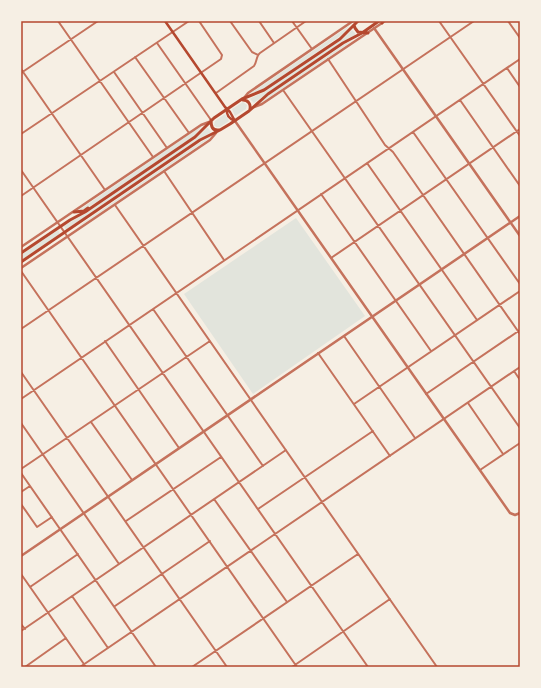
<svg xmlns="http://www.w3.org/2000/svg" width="541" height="688" font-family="'Golos Text',sans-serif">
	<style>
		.green { fill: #e2e4dc }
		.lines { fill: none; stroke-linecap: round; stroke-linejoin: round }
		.minor { stroke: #c5725c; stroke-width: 2 }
		.tertiary { stroke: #c5725c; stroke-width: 2.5 }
		.secondary { stroke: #b5482f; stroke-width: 2.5 }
		.primary { stroke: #b5482f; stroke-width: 3 }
		.neatline { fill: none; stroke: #b5482f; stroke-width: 1.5 }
	</style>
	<rect width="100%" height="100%" fill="#f6efe4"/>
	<path class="green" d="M 349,26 L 344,33 L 339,37 L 263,89 L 248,95 Z
		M 352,30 L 355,33 L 355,35 L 342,42 L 262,97 L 254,103 L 250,99 L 251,98 L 264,92 L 341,40 Z
		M 354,40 L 261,103 L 260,103 L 268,96 L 345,44 Z
		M 243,102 L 247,105 L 246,109 L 235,116 L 232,109 Z
		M 225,114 L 229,121 L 220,127 L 216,127 L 214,125 L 215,121 Z
		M 203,125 L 194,136 L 110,194 L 85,209 L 79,210 Z
		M 207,128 L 208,128 L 211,132 L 210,133 L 199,139 L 66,230 L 64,226 L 72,221 L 85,214 L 196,138 Z
		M 210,137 L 210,138 L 76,229 L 84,222 L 199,143 Z
		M 296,218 L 365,316 L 253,394 L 184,294 Z
		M 58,230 L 60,234 L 21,260 L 21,255 Z"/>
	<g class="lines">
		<path class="minor" d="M 58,21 L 153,157
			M 230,21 L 252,52 L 258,55
			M 259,21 L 274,43
			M 292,21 L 312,49
			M 439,21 L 520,136
			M 508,21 L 520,38
			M 157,43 L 211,120
			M 135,57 L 189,133
			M 328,59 L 385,145 L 393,152 L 520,334
			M 507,68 L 520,87
			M 21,69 L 105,190
			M 114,72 L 167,148
			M 21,73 L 98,21
			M 283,90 L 520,428
			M 216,93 L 254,66 C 257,62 256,56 260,53 L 306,21
			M 460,100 L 520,186
			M 413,132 L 520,284
			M 21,134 L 189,21
			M 367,163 L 477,320
			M 21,170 L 368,667
			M 164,171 L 224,260
			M 321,194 L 431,351
			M 21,196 L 221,59 L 222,55 L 199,21
			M 115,205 L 437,667
			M 331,258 L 520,129
			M 21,271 L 297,667
			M 153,309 L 263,466
			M 21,329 L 474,21
			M 344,336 L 415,438
			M 105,341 L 179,448
			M 318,353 L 390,456
			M 514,371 L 520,380
			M 21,372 L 227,667
			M 426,394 L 520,330
			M 21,399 L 520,59
			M 468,403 L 503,454
			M 354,404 L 520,291
			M 91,422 L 132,480
			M 21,423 L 119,564
			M 21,469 L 210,341
			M 480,470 L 520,443
			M 21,473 L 156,667
			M 21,492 L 30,486
			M 214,499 L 287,602
			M 21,504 L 37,527 L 52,517
			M 258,509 L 373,431
			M 126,521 L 221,457
			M 21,574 L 86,667
			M 30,587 L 78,554
			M 72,596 L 108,648
			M 115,606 L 210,541
			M 21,624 L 25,629
			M 21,631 L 286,450
			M 25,667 L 66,638
			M 80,667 L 520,367
			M 192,667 L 358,554
			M 292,667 L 390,599"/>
		<path class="tertiary" d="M 374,28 L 520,236
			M 244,98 L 248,93 L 353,21
			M 254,107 L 262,104 L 385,21
			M 235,121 L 444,419 L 510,513 L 515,515 L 520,513
			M 21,247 L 201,125 L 209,122
			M 21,268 L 210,140 L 216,133
			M 21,556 L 520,216"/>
		<path class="secondary" d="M 165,21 L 225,107 L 230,112 L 235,121
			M 227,109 C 226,115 230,119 235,121"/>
		<path class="primary" d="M 382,23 L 383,21
			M 354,25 L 355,28 L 358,32 L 368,33
			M 243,100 C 248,100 251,104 250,109
			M 211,120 C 211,126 212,131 219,130
			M 74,212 L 84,211 L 88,208
			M 21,253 L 70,220 L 85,212 L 195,137 L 214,118 L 242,99 L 264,90 L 340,39 L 358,21
			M 21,262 L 200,140 L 220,130 L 230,124 L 249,111 L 268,94 L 343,43 L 362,33 L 379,21"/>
	</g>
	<rect width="541" height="688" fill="none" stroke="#f6efe4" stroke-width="44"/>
	<rect x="22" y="22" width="497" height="644" class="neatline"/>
</svg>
